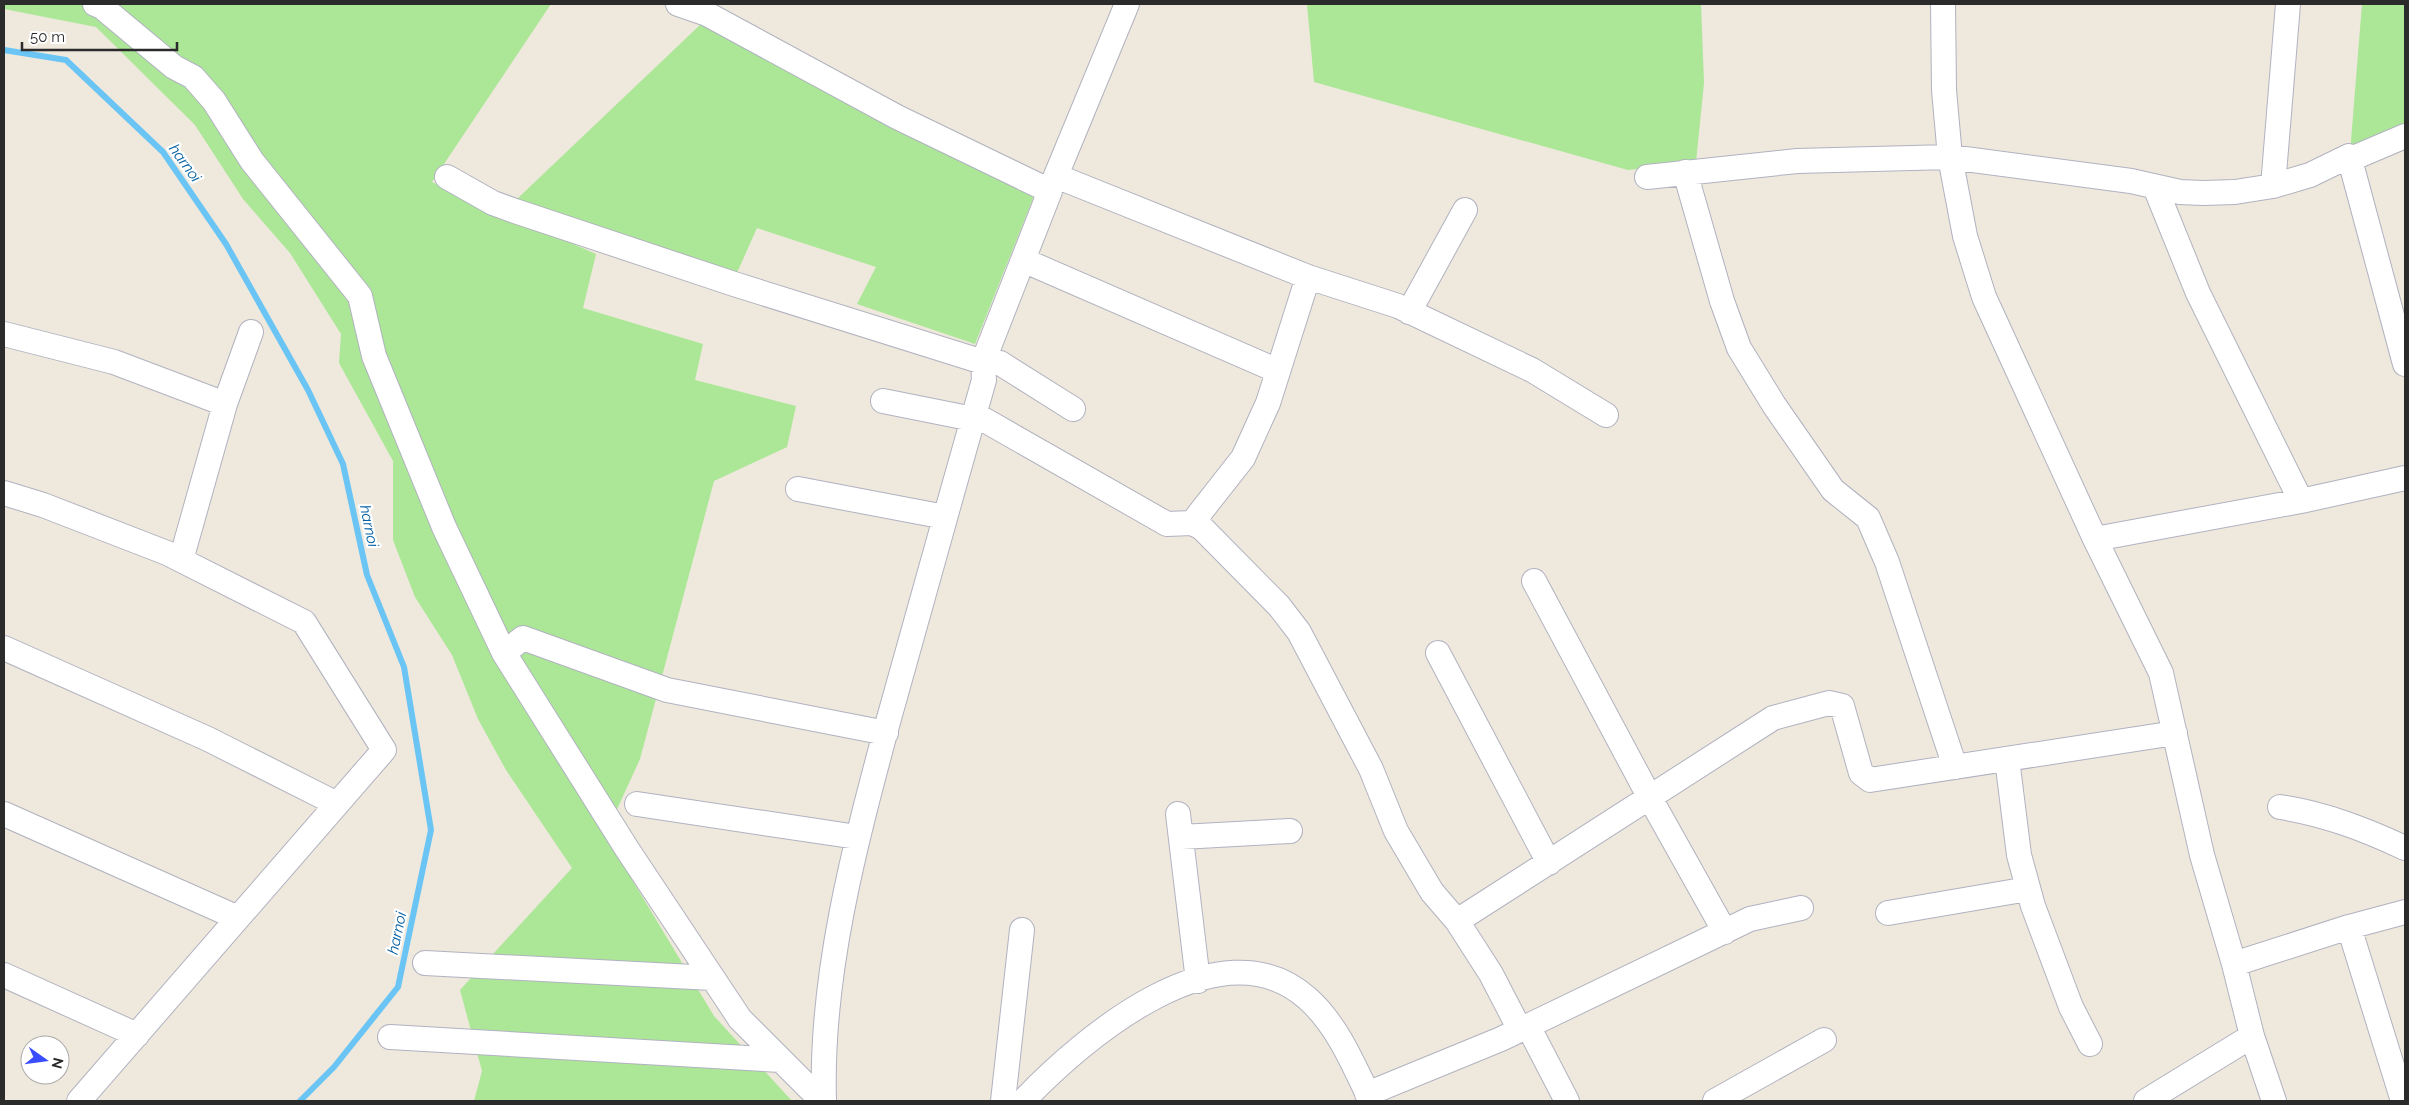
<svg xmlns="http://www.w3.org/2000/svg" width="2409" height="1105" font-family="Raleway,sans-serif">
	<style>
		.green { fill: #abe796 }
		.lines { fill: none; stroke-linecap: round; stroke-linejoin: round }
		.stream { stroke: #6ac5f5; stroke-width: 6 }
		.street-casing { stroke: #b1b2c0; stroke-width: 26 }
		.street { stroke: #fff; stroke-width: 24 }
		.labels { text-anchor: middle; stroke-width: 4.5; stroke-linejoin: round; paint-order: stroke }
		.water-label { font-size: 15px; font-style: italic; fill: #0661a4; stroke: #fff }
	</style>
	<rect width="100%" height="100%" fill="#eee8dd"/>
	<path class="green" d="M 4,4 L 551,4 L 432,182 L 596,254 L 583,308 L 703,344 L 695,380 L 796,406 L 787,447 L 714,481 L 640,759 L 613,818 L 619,858 L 714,1016 L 792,1101 L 474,1101 L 482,1071 L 460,990 L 572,868 L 506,770 L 478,719 L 452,655 L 415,597 L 393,540 L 393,461 L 339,363 L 341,334 L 290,253 L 243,199 L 195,125 L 96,27 L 4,9 Z
		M 1307,4 L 1701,4 L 1704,83 L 1696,162 L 1628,170 L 1314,82 Z
		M 2362,4 L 2405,4 L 2405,131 L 2350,153 Z
		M 701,24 L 1034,196 L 975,344 L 857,304 L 876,267 L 757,228 L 736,275 L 517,199 Z"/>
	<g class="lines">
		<path class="stream" d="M 4,50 L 66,60 L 163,152 L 226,244 L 308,390 L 343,464 L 367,575 L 404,667 L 431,830 L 398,987 L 334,1067 L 300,1101"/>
		<defs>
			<path id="street" d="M 95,4 L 102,7 L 174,67 L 193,77 L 214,101 L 252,161 L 360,296 L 374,356 L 444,527 L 504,653 L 627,849 L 740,1019 L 822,1101
				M 678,4 L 707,14 L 897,117 L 1050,191 L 983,362 L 1000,363 L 1073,409
				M 1943,4 L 1944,90 L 1950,157 L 1965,236 L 1984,297 L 2095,539 L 2161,673 L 2202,855 L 2234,964 L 2252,1036 L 2274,1101
				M 2349,156 L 2405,364
				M 1685,172 L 1722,301 L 1739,348 L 1774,405 L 1833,490 L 1868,518 L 1887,562 L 1955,767
				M 1056,176 L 1308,277 L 1398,306 L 1532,370 L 1606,415
				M 447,177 L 493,203 L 515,211 L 734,284 L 983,362 L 984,380 C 952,494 919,608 888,722 C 855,845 820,974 824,1101
				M 1647,177 L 1797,161 L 1950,157 L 2131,181 L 2180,192 L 2203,193 L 2235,192 L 2273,186 L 2310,175 L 2349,156 L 2351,159 L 2405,136
				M 2273,186 L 2288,4
				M 2155,187 L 2198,293 L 2301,501
				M 1050,190 L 1127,4
				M 1023,260 L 1278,371
				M 1409,312 L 1465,210
				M 4,334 L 114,362 L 225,404 L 181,560
				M 883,401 L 973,419
				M 225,404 L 251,332
				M 974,414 L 1167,524 L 1192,523 L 1202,528 L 1279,606 L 1299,632 L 1371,769 L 1396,831 L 1432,892 L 1457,921
				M 798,489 L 945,517
				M 4,493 L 43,505 L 167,553 L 304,622 L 384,750 L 79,1101
				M 1192,523 L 1243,458 L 1268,403 L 1308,277
				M 2095,539 L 2301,501 L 2405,478
				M 1534,581 L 1650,798 L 1725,932
				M 4,648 L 208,739 L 337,804
				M 504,653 L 523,638 L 667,690 L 886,733
				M 1438,653 L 1549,863
				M 2007,759 L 2019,855 L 2033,906 L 2071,1007 L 2090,1044
				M 637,804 L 857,837
				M 2280,807 C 2325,814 2364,829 2405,848
				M 4,814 L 238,918
				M 1178,814 L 1198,981
				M 1181,837 L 1290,831
				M 1888,913 L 2028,889
				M 2349,927 L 2403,1101
				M 425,963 L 712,978
				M 2234,964 L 2349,927 L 2405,912
				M 4,975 L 137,1035
				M 1528,1026 L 1567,1101
				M 1520,1030 L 1491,974 L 1457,921 L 1773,718 L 1829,703 L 1842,706 L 1861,773 L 1870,780 L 2175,733
				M 390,1037 L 781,1060
				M 1367,1094 L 1501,1039 L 1750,919 L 1801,908
				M 1003,1101 L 1022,930
				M 1023,1101 C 1083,1038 1220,921 1307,998 C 1337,1024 1354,1066 1371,1101
				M 1715,1101 L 1824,1040
				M 2146,1101 L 2252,1036"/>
		</defs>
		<use href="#street" class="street-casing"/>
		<use href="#street" class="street"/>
	</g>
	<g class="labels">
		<g class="water-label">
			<text transform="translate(185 163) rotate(54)" y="5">harnoi</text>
			<text transform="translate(369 526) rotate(78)" y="5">harnoi</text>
			<text transform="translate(397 933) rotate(-78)" y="5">harnoi</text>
		</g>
	</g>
	<rect width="2409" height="1105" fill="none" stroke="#2b2b2b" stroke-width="10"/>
	<g transform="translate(45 1060) rotate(104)"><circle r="24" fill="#ffffff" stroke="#aaaaaa"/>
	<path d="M0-4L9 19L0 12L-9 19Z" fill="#394dff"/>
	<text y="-8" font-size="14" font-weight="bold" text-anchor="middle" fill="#2b2b2b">N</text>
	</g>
	<path d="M22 42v8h155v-8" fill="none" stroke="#2b2b2b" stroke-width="2.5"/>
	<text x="30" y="42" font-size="15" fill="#2b2b2b" stroke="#ffffff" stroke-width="4" paint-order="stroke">50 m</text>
</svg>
